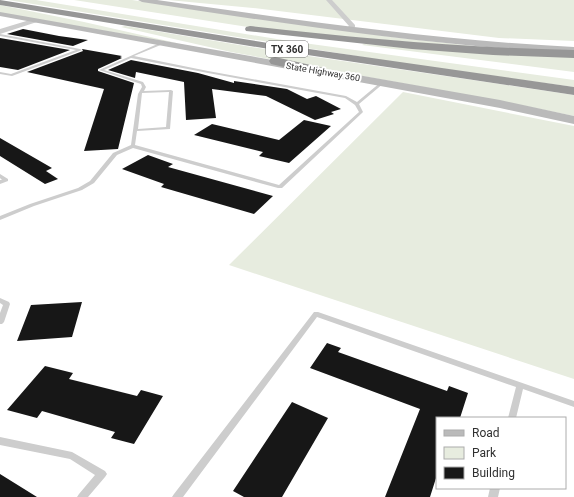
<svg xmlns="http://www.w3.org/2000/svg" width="574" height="497" font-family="Roboto,sans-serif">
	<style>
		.green { fill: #e7ecdf }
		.building { fill: #171717 }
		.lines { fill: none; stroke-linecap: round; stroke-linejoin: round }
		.service { fill: #cdcdcd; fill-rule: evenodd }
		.minor { fill: #cdcdcd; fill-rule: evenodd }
		.tertiary { fill: #cdcdcd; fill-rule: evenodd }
		.secondary { fill: #bababa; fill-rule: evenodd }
		.motorway { fill: #979797; fill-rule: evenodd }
		.labels { text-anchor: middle; stroke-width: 4; stroke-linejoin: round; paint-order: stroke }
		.far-street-label { font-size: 9px; fill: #303030; stroke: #fff }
		.shield { fill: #fff; stroke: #6e6e6e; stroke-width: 1 }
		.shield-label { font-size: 10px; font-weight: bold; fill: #303030 }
	</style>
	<rect width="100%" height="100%" fill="#fff"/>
	<path class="green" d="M 8,0 L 36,0 L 289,41 L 574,80 L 574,87 L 393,62 Z
		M 74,0 L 132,0 L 392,37 L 538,53 L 267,30 Z
		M 168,0 L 574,0 L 574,41 L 499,38 L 253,8 Z
		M 0,5 L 84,22 L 181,44 L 0,13 Z
		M 125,26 L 288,53 L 574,95 L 574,116 L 505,102 L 231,52 L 121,27 Z
		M 364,44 L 574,55 L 574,72 L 362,45 Z
		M 403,92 L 574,126 L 574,379 L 229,265 Z"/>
	<path class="building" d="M 23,29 L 59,36 L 88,40 L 73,46 L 7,34 Z
		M 0,38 L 70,50 L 18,70 L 0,67 Z
		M 82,49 L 122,56 L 120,57 L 122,58 L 98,69 L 98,71 L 134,83 L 118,149 L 84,151 L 104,89 L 27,72 L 83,51 Z
		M 131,60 L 198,73 L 234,83 L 234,81 L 287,89 L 307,99 L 316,96 L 341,109 L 331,112 L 334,114 L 315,120 L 266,96 L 212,89 L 216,118 L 186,120 L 184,82 L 136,72 L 135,78 L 108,70 Z
		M 304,120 L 331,126 L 289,163 L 259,156 L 263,152 L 194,135 L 212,124 L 279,140 Z
		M 0,138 L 52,168 L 46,171 L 58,179 L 45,184 L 0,156 Z
		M 148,155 L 173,164 L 168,167 L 273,196 L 254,214 L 161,187 L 164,184 L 122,169 Z
		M 82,302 L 72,337 L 17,341 L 31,305 Z
		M 327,343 L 341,348 L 338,352 L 447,391 L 449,386 L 468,393 L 460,418 L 437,418 L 437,475 L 430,497 L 385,497 L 420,409 L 310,368 Z
		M 45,366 L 73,373 L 69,379 L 137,396 L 141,390 L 163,396 L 134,444 L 111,438 L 115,432 L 42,411 L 37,418 L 7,410 Z
		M 292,402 L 328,418 L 282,497 L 244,497 L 233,491 Z
		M 0,474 L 37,497 L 0,497 Z"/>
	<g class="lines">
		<path class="service" d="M 0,34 L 80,49 L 82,50 L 12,76 L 0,74 L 0,72 L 11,74 L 76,50 L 0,36 Z
			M 162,42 L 163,44 L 134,56 L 208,71 L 346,96 L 357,102 L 381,82 L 384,83 L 359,104 L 363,112 L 362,113 L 282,188 L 278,188 L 133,148 L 117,155 L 94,183 L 82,190 L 34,206 L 0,220 L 0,216 L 30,204 L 78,188 L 90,181 L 113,153 L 131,145 L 138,94 L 142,87 L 141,84 L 99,70 ZM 131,58 L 208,73 L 345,98 L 355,105 L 359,112 L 279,185 L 135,145 L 137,131 L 170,129 L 173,91 L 171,90 L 144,91 L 146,87 L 143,82 L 104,70 ZM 169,92 L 166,127 L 138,129 L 142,93 Z
			M 0,174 L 8,179 L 8,181 L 0,184 L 0,180 L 2,180 L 0,178 Z
			M 0,298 L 9,302 L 10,304 L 4,322 L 2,324 L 0,324 L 0,313 L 3,305 L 0,303 Z
			M 314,312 L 318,312 L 574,401 L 574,407 L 523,389 L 516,418 L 508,418 L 516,387 L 317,317 L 183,497 L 172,497 L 174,494 Z
			M 0,437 L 72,452 L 105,471 L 107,474 L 105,477 L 88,497 L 77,497 L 79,494 L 95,475 L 70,459 L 0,445 Z
			M 490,488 L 500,488 L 498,497 L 488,497 Z"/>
		<path class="minor" d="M 326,0 L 332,0 L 355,25 L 355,27 L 349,31 L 345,31 L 345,29 L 349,26 Z"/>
		<path class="tertiary" d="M 33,19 L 36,19 L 40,21 L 0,34 L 0,29 Z"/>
		<path class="secondary" d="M 138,0 L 157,0 C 296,20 434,40 574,47 L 574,53 C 429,46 286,24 142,2 Z
			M 0,12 L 500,100 L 574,116 L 574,124 L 500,108 L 0,16 Z"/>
		<path class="motorway" d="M 0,0 L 281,45 L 574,87 L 574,95 L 281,51 L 0,5 Z
			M 250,26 C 358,38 465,48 574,50 L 574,58 L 493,55 L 412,49 L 246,31 L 245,29 L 246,27 Z
			M 275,57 L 324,68 L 325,71 L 324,74 L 319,75 L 271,64 L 269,61 L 271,58 Z"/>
	</g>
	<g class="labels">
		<g class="far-street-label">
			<text transform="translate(323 72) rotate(10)" y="3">State Highway 360</text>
		</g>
		<rect class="shield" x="266" y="41" width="42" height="16" rx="3"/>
		<g class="shield-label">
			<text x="287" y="53">TX 360</text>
		</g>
	</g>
	<rect x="436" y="417" width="130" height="72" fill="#ffffff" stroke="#acacac"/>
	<rect x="444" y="430" width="20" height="6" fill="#bababa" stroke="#acacac"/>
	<text x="472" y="437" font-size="12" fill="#303030">Road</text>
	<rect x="444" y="447" width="20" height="12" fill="#e7ecdf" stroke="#acacac"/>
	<text x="472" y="457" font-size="12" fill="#303030">Park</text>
	<rect x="444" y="467" width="20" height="12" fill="#171717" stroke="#acacac"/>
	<text x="472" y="477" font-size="12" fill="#303030">Building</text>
</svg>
